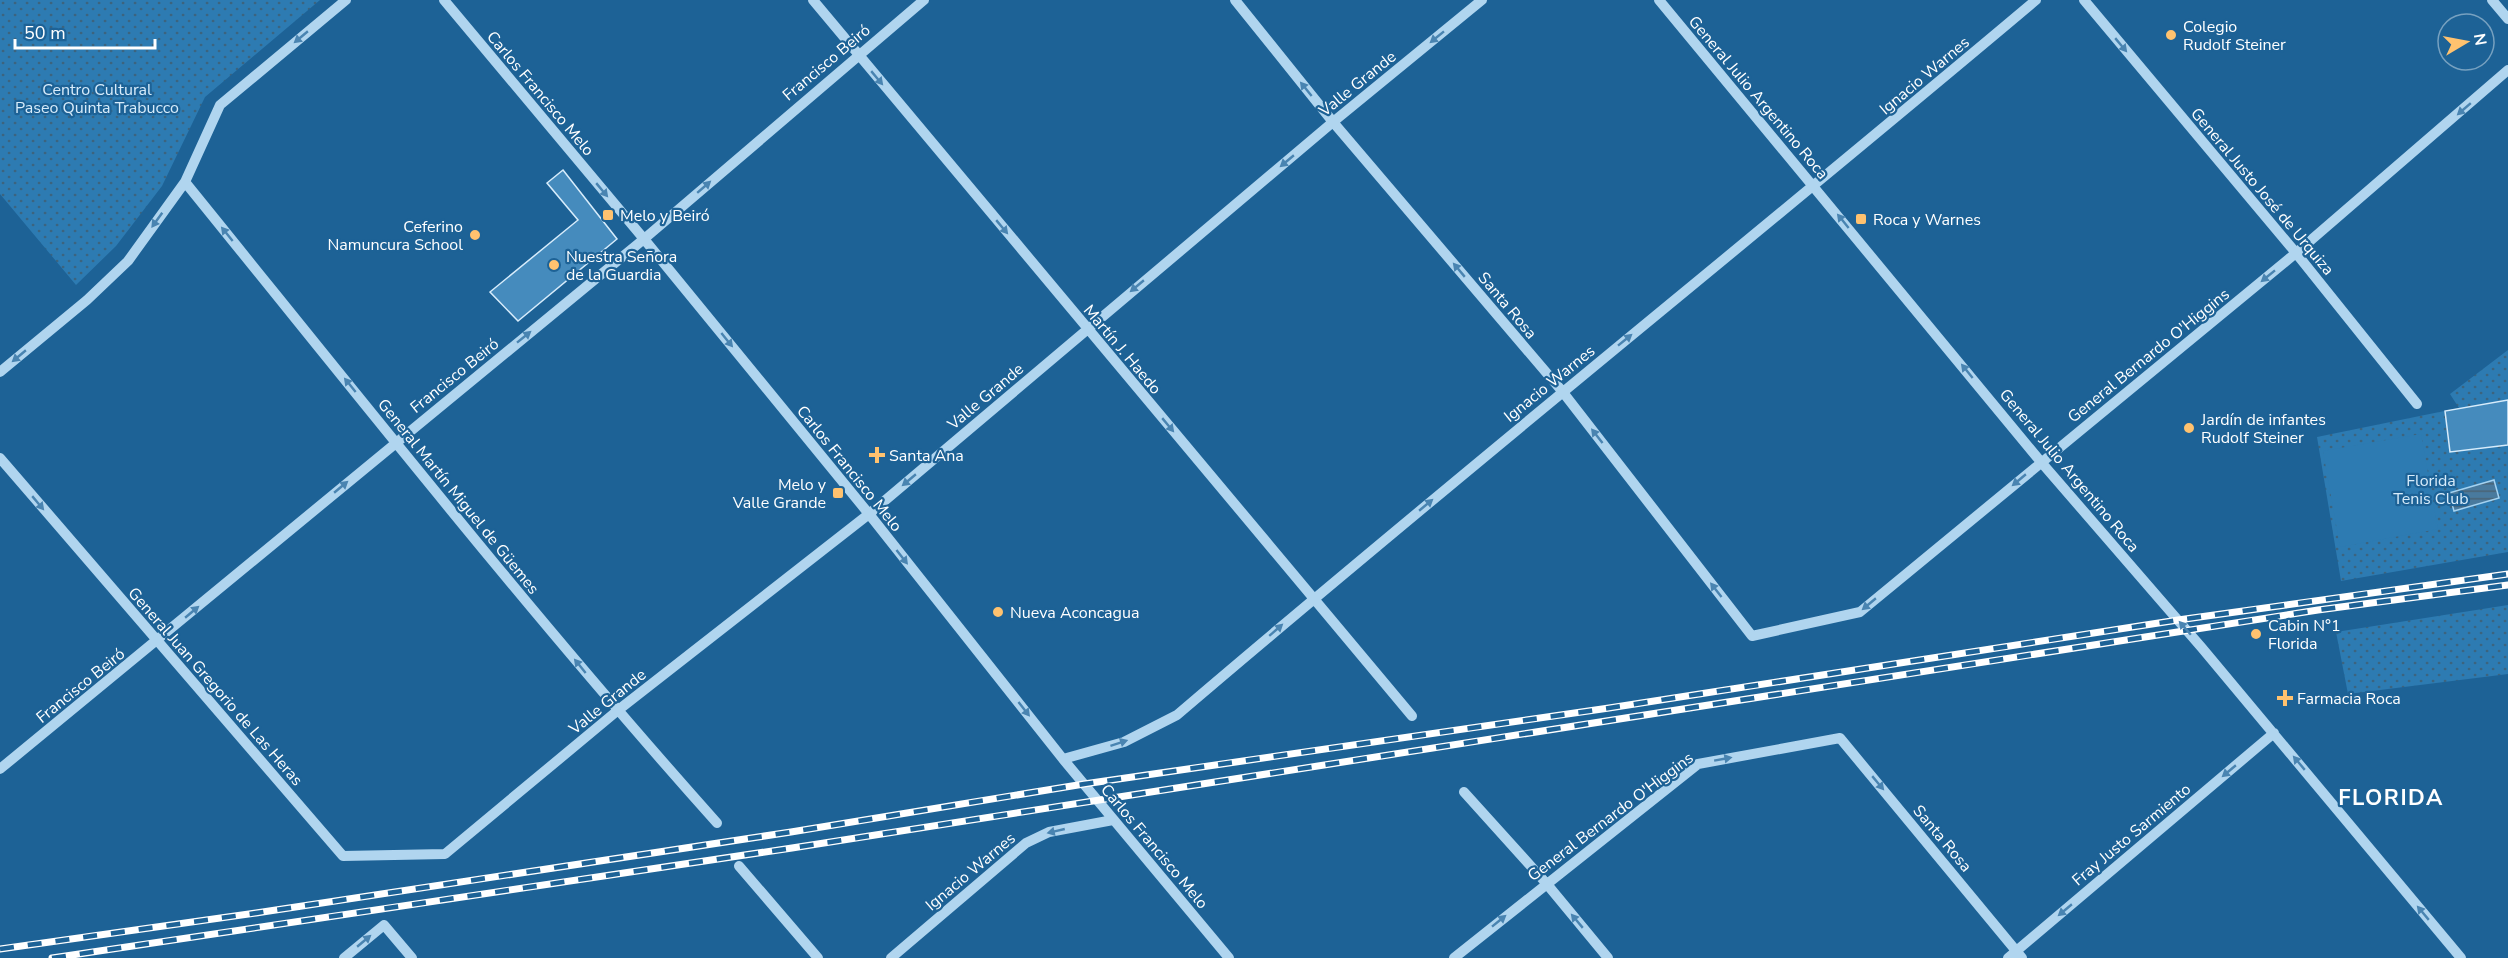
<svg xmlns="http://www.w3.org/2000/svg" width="2508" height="958" font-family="'Nunito Sans',sans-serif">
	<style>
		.park { fill: url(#park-dots) }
		.garden { fill: #2d7bb2 }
		.water { fill: url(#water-rules); stroke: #a4d2f1; stroke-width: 1.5 }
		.building { fill: #458bbd; stroke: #d7ecfb; stroke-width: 1.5 }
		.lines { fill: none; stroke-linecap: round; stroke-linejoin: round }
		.minor { stroke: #b0d5ef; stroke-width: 10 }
		.rail-casing { stroke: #fff; stroke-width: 7 }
		.rail { stroke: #1d6296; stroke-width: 4.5; stroke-dasharray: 14; stroke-linecap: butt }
		.oneway { fill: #4984b1 }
		.poi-dot { fill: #ffc26f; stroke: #1d6296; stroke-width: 2 }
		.labels { text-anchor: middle; stroke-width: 4.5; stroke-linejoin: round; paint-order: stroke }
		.poi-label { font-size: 16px; fill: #fff; stroke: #1d6296; text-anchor: start }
		.street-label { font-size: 16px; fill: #fff; stroke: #1d6296 }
		.park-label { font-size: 16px; fill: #d7ecfb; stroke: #1d6296 }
		.district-label { font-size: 22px; font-weight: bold; letter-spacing: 1.5px; fill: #fff; stroke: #1d6296 }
	</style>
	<defs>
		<pattern id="park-dots" width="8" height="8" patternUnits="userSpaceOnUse" patternTransform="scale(1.5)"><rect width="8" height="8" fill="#2d7bb2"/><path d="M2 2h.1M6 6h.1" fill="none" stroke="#3c647f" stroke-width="1.8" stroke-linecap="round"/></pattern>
		<pattern id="water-rules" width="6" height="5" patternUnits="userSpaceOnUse" patternTransform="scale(1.5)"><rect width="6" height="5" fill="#497a9e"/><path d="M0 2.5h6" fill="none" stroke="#4a6375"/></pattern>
	</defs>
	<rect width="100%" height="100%" fill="#1d6296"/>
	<path class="park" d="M 0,0 L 320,0 L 205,97 L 162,186 L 116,246 L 76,285 L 0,194 Z
		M 2508,350 L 2508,552 L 2341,581 L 2317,437 L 2459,408 L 2450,394 Z
		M 2508,605 L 2508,674 L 2348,694 L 2336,632 Z"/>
	<path class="garden" d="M 2421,434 L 2438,529 L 2340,547 L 2323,451 Z"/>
	<path class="water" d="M 2494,480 L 2499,498 L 2454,511 L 2449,493 Z"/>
	<path class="building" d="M 563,170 L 617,239 L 518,321 L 490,292 L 578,220 L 547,183 Z
		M 2508,400 L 2508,445 L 2450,452 L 2445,411 Z"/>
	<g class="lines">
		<path class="minor" d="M 444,0 L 644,239 L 869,514 L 1063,759 L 1229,958
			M 813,0 L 1412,716
			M 1235,0 L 1333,122 L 1562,391 L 1752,636 L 1860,612 L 2296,253 L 2508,70
			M 1659,0 L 2041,462 L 2202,648 L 2461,958
			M 2084,0 L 2296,253 L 2417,404
			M 2492,0 L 2508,19
			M 185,182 C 360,398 532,616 717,823
			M 0,372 L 87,300 L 128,261 L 185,182 L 220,105 L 346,0
			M 0,458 L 343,856 L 445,854 L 617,711 L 869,514 L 1333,122 L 1482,0
			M 1063,759 L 1124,742 L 1177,715 C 1460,473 1751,240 2036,0
			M 0,769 L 644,239 L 924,0
			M 1464,792 L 1546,883 L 1608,958
			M 739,866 L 818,958
			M 344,958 L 384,925 L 412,958
			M 891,958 L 1026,843 L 1049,832 L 1113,820
			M 1454,958 L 1698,764 L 1840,738 L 2022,958
			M 2008,958 L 2274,733"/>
		<defs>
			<path id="rail" d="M 0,949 L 256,913 L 791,832 L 1084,784 L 1609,708 L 2178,620 L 2508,574
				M 52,958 L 792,848 L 2318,610 L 2508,585"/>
		</defs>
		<use href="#rail" class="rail-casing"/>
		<use href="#rail" class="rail"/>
	</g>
	<defs><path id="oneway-solid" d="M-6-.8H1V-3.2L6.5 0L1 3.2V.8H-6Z" transform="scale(1.5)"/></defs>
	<g class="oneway">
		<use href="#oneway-solid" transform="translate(301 37) rotate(140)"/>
		<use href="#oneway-solid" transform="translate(1437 37) rotate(141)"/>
		<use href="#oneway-solid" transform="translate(2121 45) rotate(50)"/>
		<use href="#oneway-solid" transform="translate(877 78) rotate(50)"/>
		<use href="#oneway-solid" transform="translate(1306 89) rotate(-129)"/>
		<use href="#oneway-solid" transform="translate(2464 109) rotate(139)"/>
		<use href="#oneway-solid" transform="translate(1287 161) rotate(140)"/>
		<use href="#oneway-solid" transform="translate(704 187) rotate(-41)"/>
		<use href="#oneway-solid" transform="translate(602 190) rotate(50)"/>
		<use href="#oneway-solid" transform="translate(157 220) rotate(126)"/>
		<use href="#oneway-solid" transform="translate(1843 221) rotate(-129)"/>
		<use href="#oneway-solid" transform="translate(1002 227) rotate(50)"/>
		<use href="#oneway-solid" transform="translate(227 234) rotate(-129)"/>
		<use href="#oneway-solid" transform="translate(1459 270) rotate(-130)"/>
		<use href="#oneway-solid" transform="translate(2268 276) rotate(141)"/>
		<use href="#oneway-solid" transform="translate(1137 286) rotate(140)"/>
		<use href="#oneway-solid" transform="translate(524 337) rotate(-39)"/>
		<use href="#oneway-solid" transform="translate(727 340) rotate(51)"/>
		<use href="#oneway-solid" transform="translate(1625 340) rotate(-39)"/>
		<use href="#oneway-solid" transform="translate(19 356) rotate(140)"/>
		<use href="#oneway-solid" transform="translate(1967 371) rotate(-129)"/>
		<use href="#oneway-solid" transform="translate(350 385) rotate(-129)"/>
		<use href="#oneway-solid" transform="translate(1168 425) rotate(50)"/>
		<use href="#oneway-solid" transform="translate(1597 436) rotate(-128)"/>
		<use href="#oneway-solid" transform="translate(909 480) rotate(140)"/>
		<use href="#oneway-solid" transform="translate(2019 480) rotate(140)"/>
		<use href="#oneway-solid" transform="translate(341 487) rotate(-40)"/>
		<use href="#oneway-solid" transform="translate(38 503) rotate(50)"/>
		<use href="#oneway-solid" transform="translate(1426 505) rotate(-40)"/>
		<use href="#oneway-solid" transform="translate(902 557) rotate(52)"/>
		<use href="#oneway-solid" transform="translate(1716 590) rotate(-128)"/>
		<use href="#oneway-solid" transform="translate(1869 604) rotate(140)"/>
		<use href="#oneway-solid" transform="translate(192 612) rotate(-40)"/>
		<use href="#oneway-solid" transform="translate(2185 628) rotate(-131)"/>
		<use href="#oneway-solid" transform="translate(1276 630) rotate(-41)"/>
		<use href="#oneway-solid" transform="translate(580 666) rotate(-129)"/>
		<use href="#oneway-solid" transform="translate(1024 709) rotate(52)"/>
		<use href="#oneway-solid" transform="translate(1119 743) rotate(-18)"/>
		<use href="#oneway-solid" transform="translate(1723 759) rotate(-10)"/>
		<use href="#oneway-solid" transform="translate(2299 763) rotate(-130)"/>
		<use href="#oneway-solid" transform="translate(2229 771) rotate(140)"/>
		<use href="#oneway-solid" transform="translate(1878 783) rotate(50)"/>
		<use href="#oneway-solid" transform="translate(1056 831) rotate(167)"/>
		<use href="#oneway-solid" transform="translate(2065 910) rotate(140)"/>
		<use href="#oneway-solid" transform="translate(2423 913) rotate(-130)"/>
		<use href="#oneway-solid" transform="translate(1499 921) rotate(-39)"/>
		<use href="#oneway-solid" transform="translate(1577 921) rotate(-130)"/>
		<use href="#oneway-solid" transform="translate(364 941) rotate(-40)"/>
	</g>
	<g class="poi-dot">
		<circle cx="2171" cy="35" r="6"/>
		<rect x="602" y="209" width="12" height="12" rx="3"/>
		<rect x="1855" y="213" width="12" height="12" rx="3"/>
		<circle cx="475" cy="235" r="6"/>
		<circle cx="554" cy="265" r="6"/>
		<circle cx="2189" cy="428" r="6"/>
		<path d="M874 446h6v6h6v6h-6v6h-6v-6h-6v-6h6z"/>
		<rect x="832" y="487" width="12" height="12" rx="3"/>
		<circle cx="998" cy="612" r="6"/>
		<circle cx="2256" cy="634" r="6"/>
		<path d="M2282 689h6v6h6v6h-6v6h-6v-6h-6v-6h6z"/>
	</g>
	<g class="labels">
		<g class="poi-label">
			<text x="2183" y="32">Colegio<tspan x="2183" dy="18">Rudolf Steiner</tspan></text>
			<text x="620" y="221">Melo y Beiró</text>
			<text x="1873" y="225">Roca y Warnes</text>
			<text x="463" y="232" text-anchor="end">Ceferino<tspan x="463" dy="18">Namuncura School</tspan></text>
			<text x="566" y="262">Nuestra Señora<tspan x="566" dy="18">de la Guardia</tspan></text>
			<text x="2201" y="425">Jardín de infantes<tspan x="2201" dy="18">Rudolf Steiner</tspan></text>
			<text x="889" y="461">Santa Ana</text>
			<text x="826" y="490" text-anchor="end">Melo y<tspan x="826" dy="18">Valle Grande</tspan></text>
			<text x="1010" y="618">Nueva Aconcagua</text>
			<text x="2268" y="631">Cabin N°1<tspan x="2268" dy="18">Florida</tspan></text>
			<text x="2297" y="704">Farmacia Roca</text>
		</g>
		<g class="street-label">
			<text transform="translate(826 62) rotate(-40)" y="6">Francisco Beiró</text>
			<text transform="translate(1924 75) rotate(-40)" y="6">Ignacio Warnes</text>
			<text transform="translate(1357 83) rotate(-39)" y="6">Valle Grande</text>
			<text transform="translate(541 93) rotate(50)" y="6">Carlos Francisco Melo</text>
			<text transform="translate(1759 97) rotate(50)" y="6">General Julio Argentino Roca</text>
			<text transform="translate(2263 191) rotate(50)" y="6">General Justo José de Urquiza</text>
			<text transform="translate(1508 305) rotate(50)" y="6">Santa Rosa</text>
			<text transform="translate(1123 349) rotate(50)" y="6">Martín J. Haedo</text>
			<text transform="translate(2148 355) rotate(-39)" y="6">General Bernardo O'Higgins</text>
			<text transform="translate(454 375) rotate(-39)" y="6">Francisco Beiró</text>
			<text transform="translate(1549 383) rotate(-39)" y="6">Ignacio Warnes</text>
			<text transform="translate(985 396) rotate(-40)" y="6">Valle Grande</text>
			<text transform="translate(850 468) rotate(51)" y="6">Carlos Francisco Melo</text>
			<text transform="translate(2070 470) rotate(50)" y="6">General Julio Argentino Roca</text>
			<text transform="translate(459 496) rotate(51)" y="6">General Martín Miguel de Güemes</text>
			<text transform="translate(80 685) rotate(-39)" y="6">Francisco Beiró</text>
			<text transform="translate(216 686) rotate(49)" y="6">General Juan Gregorio de Las Heras</text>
			<text transform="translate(607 701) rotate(-39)" y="6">Valle Grande</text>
			<text transform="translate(1610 816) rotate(-37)" y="6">General Bernardo O'Higgins</text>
			<text transform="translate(2131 834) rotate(-40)" y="6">Fray Justo Sarmiento</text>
			<text transform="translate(1943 838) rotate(50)" y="6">Santa Rosa</text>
			<text transform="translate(1155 846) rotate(50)" y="6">Carlos Francisco Melo</text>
			<text transform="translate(970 871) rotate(-40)" y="6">Ignacio Warnes</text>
		</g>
		<g class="park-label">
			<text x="97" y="95">Centro Cultural<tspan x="97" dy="18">Paseo Quinta Trabucco</tspan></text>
			<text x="2431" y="486">Florida<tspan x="2431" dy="18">Tenis Club</tspan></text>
		</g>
		<g class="district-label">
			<text x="2391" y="805">FLORIDA</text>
		</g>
	</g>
	<g transform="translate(2466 42) rotate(80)"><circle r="28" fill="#1d6296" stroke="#77a1c0" stroke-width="1.5"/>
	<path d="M0-4.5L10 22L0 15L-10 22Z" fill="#ffc26f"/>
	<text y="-9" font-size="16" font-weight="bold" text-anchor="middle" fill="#ffffff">N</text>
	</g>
	<path d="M15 39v9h140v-9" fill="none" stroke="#ffffff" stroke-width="3"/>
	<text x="24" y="39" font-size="18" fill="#ffffff" stroke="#1d6296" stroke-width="4.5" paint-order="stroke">50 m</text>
</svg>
